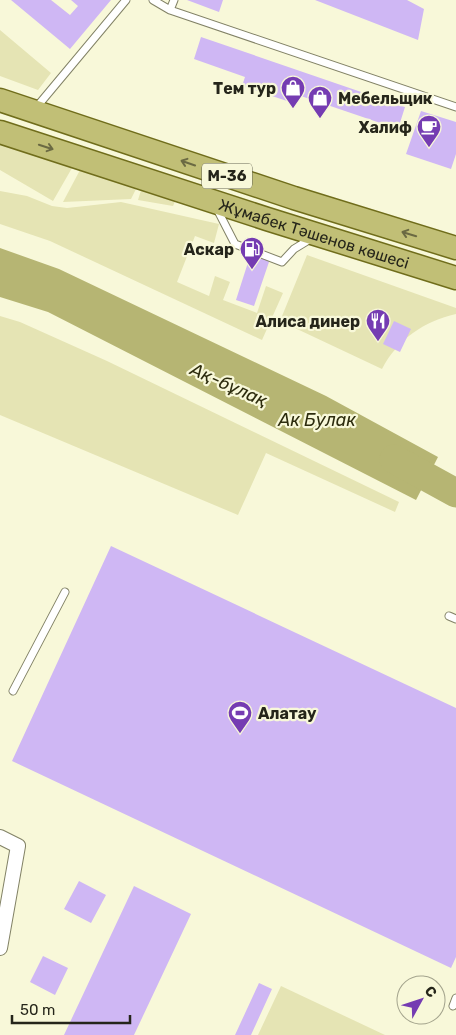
<svg xmlns="http://www.w3.org/2000/svg" width="456" height="1035" font-family="Rubik,sans-serif">
	<style>
		.green { fill: #e5e4b4 }
		.water { fill: #b6b573 }
		.lines { fill: none; stroke-linecap: round; stroke-linejoin: round }
		.river { stroke: #b6b573; stroke-width: 29 }
		.building { fill: #cfb7f4 }
		.lane-casing { stroke: #828266; stroke-width: 9 }
		.street-casing { stroke: #828266; stroke-width: 16 }
		.primary-casing { stroke: #706d1b; stroke-width: 25 }
		.lane { stroke: #fff; stroke-width: 7 }
		.street { stroke: #fff; stroke-width: 14 }
		.primary { stroke: #c1bf76; stroke-width: 22 }
		.oneway { stroke: #6b6a43 }
		.labels { text-anchor: middle; stroke-width: 4.5; stroke-linejoin: round; paint-order: stroke }
		.shield { fill: #f8f8d9; stroke: #646453; stroke-width: 1 }
		.shield-label { font-size: 15px; font-weight: bold; fill: #25251a }
		.poi-label { font-size: 16px; font-weight: bold; fill: #25251a; stroke: #f8f8d9; text-anchor: end }
		.street-label { font-size: 16px; fill: #25251a; stroke: #f8f8d9 }
		.water-label { font-size: 18px; font-style: italic; fill: #2d2c0e; stroke: #f8f8d9 }
	</style>
	<rect width="100%" height="100%" fill="#f8f8d9"/>
	<path class="green" d="M 0,30 L 51,73 L 38,90 L 0,76 Z
		M 0,141 L 72,168 L 53,201 L 0,170 Z
		M 80,170 L 138,185 L 131,199 L 63,202 Z
		M 142,187 L 177,197 L 173,206 L 138,200 Z
		M 0,191 L 27,196 L 52,206 L 67,208 L 121,202 L 219,224 L 214,243 L 195,236 L 177,282 L 209,296 L 215,276 L 230,282 L 223,300 L 257,313 L 266,286 L 283,293 L 262,340 L 50,241 L 0,224 Z
		M 307,255 L 456,308 L 456,314 C 424,321 397,340 382,369 L 280,321 Z
		M 0,316 L 20,322 L 107,361 L 399,502 L 395,512 L 266,453 L 238,515 L 0,415 Z
		M 281,986 L 385,1035 L 258,1035 Z"/>
	<path class="water" d="M 0,248 L 59,269 L 326,396 L 438,457 L 416,500 L 48,312 L 0,297 Z"/>
	<g class="lines">
		<path class="river" d="M 394,459 L 456,493"/>
	</g>
	<path class="building" d="M 11,0 L 51,0 L 70,15 L 78,6 L 71,0 L 111,0 L 70,49 Z
		M 187,0 L 223,0 L 219,12 Z
		M 315,0 L 407,0 L 424,9 L 418,40 Z
		M 201,37 L 405,107 L 398,129 L 295,94 L 293,103 L 242,86 L 245,77 L 194,59 Z
		M 421,111 L 456,122 L 456,154 L 451,169 L 406,154 Z
		M 251,253 L 270,259 L 254,306 L 236,300 Z
		M 394,321 L 411,329 L 400,352 L 383,344 Z
		M 111,546 L 456,708 L 456,957 L 451,968 L 12,761 Z
		M 79,881 L 106,895 L 91,923 L 64,909 Z
		M 134,886 L 191,914 L 134,1035 L 64,1035 Z
		M 43,956 L 68,968 L 55,995 L 30,982 Z
		M 259,983 L 272,989 L 251,1035 L 235,1035 Z"/>
	<g class="lines">
		<defs>
			<path id="lane" d="M 153,0 L 170,10 L 456,107
				M 170,10 L 174,0
				M 35,109 L 126,0
				M 217,209 L 235,244 L 282,262 L 294,249 L 312,238
				M 449,616 L 456,619
				M 13,691 L 65,592
				M 453,1006 L 456,998"/>
			<path id="street" d="M 0,837 L 18,846 L 0,948"/>
			<g id="primary">
				<path d="M 0,100 L 294,198 L 456,248"/>
				<path id="s1" d="M 0,132 L 267,219 L 456,278"/>
			</g>
		</defs>
		<use href="#lane" class="lane-casing"/>
		<use href="#street" class="street-casing"/>
		<use href="#primary" class="primary-casing"/>
		<use href="#lane" class="lane"/>
		<use href="#street" class="street"/>
		<use href="#primary" class="primary"/>
	</g>
	<defs><path id="oneway-shaft" d="M-6 0H5M1.5-3L5.5 0L1.5 3" fill="none" stroke-width="1.6" stroke-linecap="round" stroke-linejoin="round" transform="scale(1.25)"/></defs>
	<g class="oneway">
		<use href="#oneway-shaft" transform="translate(46 147) rotate(18)"/>
		<use href="#oneway-shaft" transform="translate(188 163) rotate(-161)"/>
		<use href="#oneway-shaft" transform="translate(409 234) rotate(-163)"/>
	</g>
	<defs>
		<symbol id="shop-pin" viewBox="-11 -11 22 30"><path d="M0 17L-7.5 6A9.5 9.5 0 1 1 7.5 6Z" fill="#753cb2" stroke="#f8f8d9"/><path d="M-5-2.5h2.3a2.7 3.5 0 0 1 5.4 0H5L5.5 6h-11ZM-1.5-2.5h3a1.5 2.3 0 0 0-3 0Z" fill="#fff"/></symbol>
		<symbol id="cafe-pin" viewBox="-11 -11 22 30"><path d="M0 17L-7.5 6A9.5 9.5 0 1 1 7.5 6Z" fill="#753cb2" stroke="#f8f8d9"/><path d="M-5.5-4.5H6V0H3Q3 3.5 0 3.5H-2.5Q-5.5 3.5-5.5 0ZM3-3.2v2h1.7v-2ZM-6 4.5H4V6H-6Z" fill="#fff"/></symbol>
		<symbol id="fuel-pin" viewBox="-11 -11 22 30"><path d="M0 17L-7.5 6A9.5 9.5 0 1 1 7.5 6Z" fill="#753cb2" stroke="#f8f8d9"/><path d="M-5.5-6h7V0h2V4h1.3V-2.5L3-4.5l.8-.8L6-3V5H2.5V1h-1V6h-7ZM-4.2-4.7v3.2H.2V-4.7Z" fill="#fff"/></symbol>
		<symbol id="restaurant-pin" viewBox="-11 -11 22 30"><path d="M0 17L-7.5 6A9.5 9.5 0 1 1 7.5 6Z" fill="#753cb2" stroke="#f8f8d9"/><path d="M-5-6h1v4h1v-4h1v4h1v-4h1v5L-1.5 .5V6h-2V.5L-5-1ZM5-6V6H3V1.5H1.5Q1.5-4 5-6Z" fill="#fff"/></symbol>
		<symbol id="stadium-pin" viewBox="-11 -11 22 30"><path d="M0 17L-7.5 6A9.5 9.5 0 1 1 7.5 6Z" fill="#753cb2" stroke="#f8f8d9"/><path d="M0-5a6.5 5 0 1 0 0 10a6.5 5 0 1 0 0-10ZM-3.5-1.8h7v3.6h-7Z" fill="#fff"/></symbol>
	</defs>
	<g fill-rule="evenodd">
		<use href="#shop-pin" x="279" y="74" width="28" height="38"/>
		<use href="#shop-pin" x="306" y="84" width="28" height="38"/>
		<use href="#cafe-pin" x="415" y="113" width="28" height="38"/>
		<use href="#fuel-pin" x="238" y="235" width="28" height="38"/>
		<use href="#restaurant-pin" x="364" y="307" width="28" height="38"/>
		<use href="#stadium-pin" x="226" y="699" width="28" height="38"/>
	</g>
	<g class="labels">
		<rect class="shield" x="202" y="163.5" width="50" height="25" rx="4"/>
		<g class="shield-label">
			<text x="227" y="181">M-36</text>
		</g>
		<g class="poi-label">
			<text x="276" y="94">Тем тур</text>
			<text x="338" y="104" text-anchor="start">Мебельщик</text>
			<text x="412" y="133">Халиф</text>
			<text x="234" y="255">Аскар</text>
			<text x="360" y="327">Алиса динер</text>
			<text x="258" y="719" text-anchor="start">Алатау</text>
		</g>
		<g class="street-label">
			<text dy="6" stroke="none"><textPath href="#s1" startOffset="330">Жұмабек Тәшенов көшесі</textPath></text>
		</g>
		<g class="water-label">
			<text transform="translate(229 385) rotate(24)" y="6">Ақ-бұлақ</text>
			<text x="317" y="426">Ак Булак</text>
		</g>
	</g>
	<g transform="translate(421 1000) rotate(50)"><circle r="24" fill="#f8f8d9" stroke="#a4a48d"/>
	<path d="M0-4L9 19L0 12L-9 19Z" fill="#753cb2"/>
	<text y="-8" font-size="14" font-weight="bold" text-anchor="middle" fill="#25251a">С</text>
	</g>
	<path d="M12 1015v8h118v-8" fill="none" stroke="#25251a" stroke-width="2.5"/>
	<text x="20" y="1015" font-size="15" fill="#25251a" stroke="#f8f8d9" stroke-width="4" paint-order="stroke">50 m</text>
</svg>
